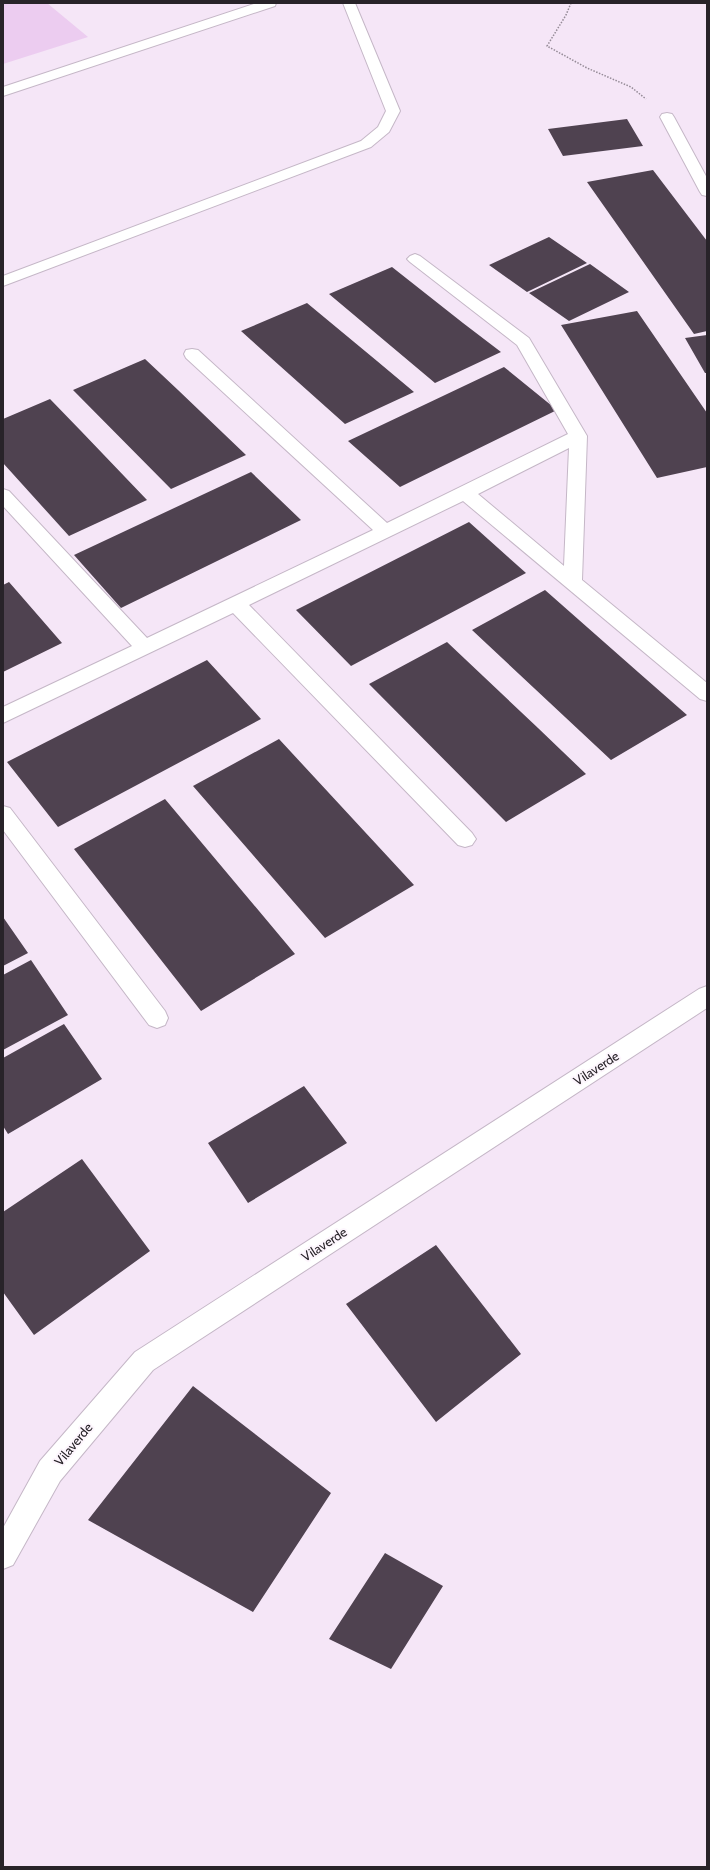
<svg xmlns="http://www.w3.org/2000/svg" width="710" height="1870" font-family="Cabin,sans-serif">
	<style>
		.green { fill: #ecccf0 }
		.building { fill: #4f4250 }
		.lines { fill: none; stroke-linecap: round; stroke-linejoin: round }
		.street-casing { stroke: #c5b7c7; stroke-width: 2 }
		.path { stroke: #958b97; stroke-width: 1.5; stroke-dasharray: 1.5 1.5; stroke-linecap: butt }
		.street { fill: #fff; fill-rule: evenodd }
		.labels { text-anchor: middle; stroke-width: 4; stroke-linejoin: round; paint-order: stroke }
		.street-label { font-size: 13px; fill: #282329; stroke: #fdf6fd }
	</style>
	<rect width="100%" height="100%" fill="#f5e6f7"/>
	<path class="green" d="M 3,3 L 47,3 L 88,37 L 3,64 Z"/>
	<path class="building" d="M 627,119 L 643,146 L 563,156 L 548,129 Z
		M 653,170 L 707,241 L 707,331 L 694,334 L 587,182 Z
		M 549,237 L 587,263 L 527,292 L 489,265 Z
		M 590,264 L 629,292 L 569,321 L 529,293 Z
		M 392,267 L 463,323 L 501,352 L 435,383 L 329,294 Z
		M 307,303 L 377,361 L 414,392 L 345,424 L 241,331 Z
		M 637,311 L 707,413 L 707,467 L 657,478 L 561,325 Z
		M 707,335 L 707,373 L 705,373 L 685,338 Z
		M 145,359 L 178,390 L 246,455 L 171,489 L 73,390 Z
		M 504,367 L 557,410 L 400,487 L 348,441 Z
		M 50,399 L 81,431 L 147,500 L 69,536 L 3,463 L 3,419 Z
		M 251,472 L 301,520 L 121,608 L 74,555 Z
		M 469,522 L 526,573 L 351,666 L 296,610 Z
		M 9,582 L 62,643 L 3,672 L 3,585 Z
		M 545,590 L 638,672 L 687,715 L 611,760 L 472,630 Z
		M 447,642 L 538,728 L 586,774 L 506,822 L 369,684 Z
		M 207,660 L 261,719 L 58,827 L 7,762 Z
		M 279,739 L 414,885 L 325,938 L 193,786 Z
		M 165,799 L 295,954 L 201,1011 L 74,849 Z
		M 3,917 L 28,953 L 3,966 Z
		M 31,960 L 68,1015 L 3,1050 L 3,975 Z
		M 64,1024 L 102,1079 L 8,1134 L 3,1126 L 3,1058 Z
		M 304,1086 L 347,1143 L 248,1203 L 208,1143 Z
		M 82,1159 L 150,1251 L 34,1335 L 3,1292 L 3,1212 Z
		M 436,1245 L 521,1354 L 436,1422 L 346,1304 Z
		M 193,1386 L 331,1493 L 253,1612 L 88,1520 Z
		M 385,1553 L 443,1586 L 391,1669 L 329,1639 Z"/>
	<g class="lines">
		<defs>
			<path id="street" d="M 257,3 L 276,3 L 275,6 L 3,96 L 3,87 Z
				M 343,3 L 355,3 L 400,111 L 389,132 L 371,147 L 3,286 L 3,276 L 361,141 L 378,127 L 386,111 Z
				M 667,113 L 672,114 L 674,117 L 707,178 L 707,196 L 702,195 L 700,192 L 660,117 L 662,114 Z
				M 415,254 L 420,256 L 529,338 L 587,436 L 582,580 L 707,683 L 707,701 L 700,699 L 463,501 L 249,605 L 472,833 L 476,839 L 472,845 L 465,847 L 458,845 L 233,613 L 3,723 L 3,707 L 132,646 L 3,506 L 3,489 L 9,491 L 147,638 L 373,530 L 186,358 L 184,354 L 186,350 L 192,349 L 198,350 L 387,523 L 568,434 L 517,345 L 410,262 L 407,259 L 410,256 ZM 569,448 L 564,566 L 478,494 Z
				M 3,806 L 10,808 L 165,1011 L 168,1018 L 165,1025 L 157,1028 L 149,1025 L 3,830 Z
				M 707,986 L 707,1008 L 153,1370 L 60,1481 L 13,1565 L 3,1569 L 3,1528 L 40,1461 L 135,1352 L 699,989 Z"/>
		</defs>
		<use href="#street" class="street-casing"/>
		<path class="path" d="M 571,3 L 566,15 L 547,46 L 587,68 L 631,87 L 646,99"/>
		<use href="#street" class="street"/>
	</g>
	<g class="labels">
		<g class="street-label">
			<text transform="translate(596 1068) rotate(-33)" y="5">Vilaverde</text>
			<text transform="translate(324 1244) rotate(-33)" y="5">Vilaverde</text>
			<text transform="translate(73 1444) rotate(-50)" y="5">Vilaverde</text>
		</g>
	</g>
	<rect width="710" height="1870" fill="none" stroke="#282329" stroke-width="8"/>
</svg>
